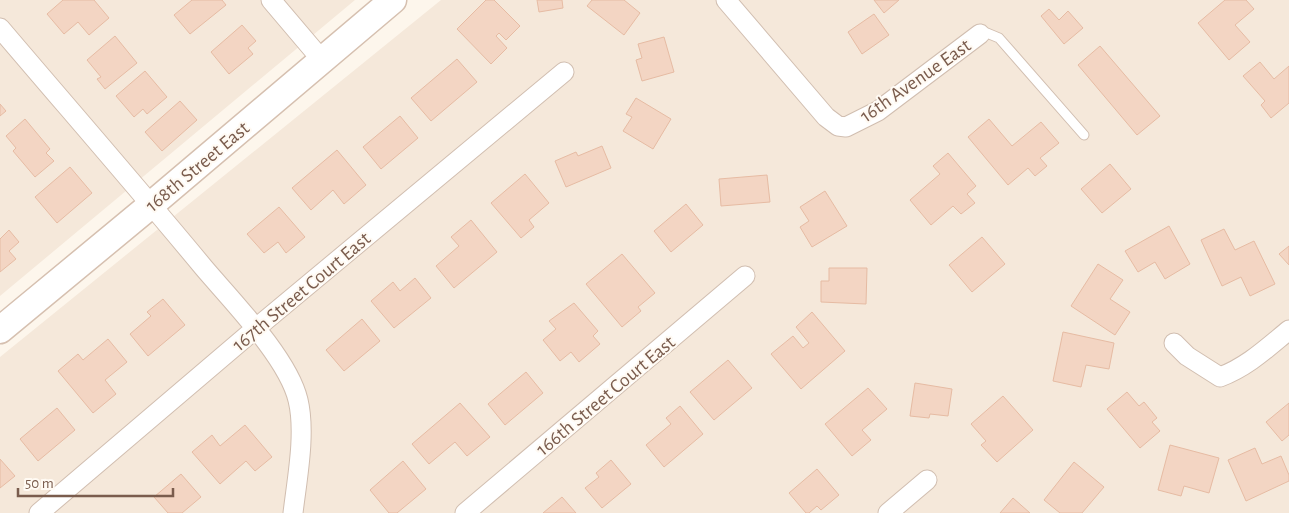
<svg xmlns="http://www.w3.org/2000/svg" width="1289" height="513" font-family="'Alegreya Sans',sans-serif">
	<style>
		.residential { fill: #f5e8da }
		.building { fill: #f3d5c3; stroke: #e6bba3 }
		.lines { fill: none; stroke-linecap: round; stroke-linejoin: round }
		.lane-casing { stroke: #d1beb0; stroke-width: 11 }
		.street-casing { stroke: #d1beb0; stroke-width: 21 }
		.secondary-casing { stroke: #d6c0b0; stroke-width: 29 }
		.lane { stroke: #fff; stroke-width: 9 }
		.street { stroke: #fff; stroke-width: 19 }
		.secondary { stroke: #fff; stroke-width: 26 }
		.labels { text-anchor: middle; stroke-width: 4; stroke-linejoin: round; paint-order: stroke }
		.street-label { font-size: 20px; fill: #7a5c4d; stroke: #fffaf3 }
	</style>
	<rect width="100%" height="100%" fill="#fdf6ec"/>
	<path class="residential" d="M 0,0 L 355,0 L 0,296 Z
		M 441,0 L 1289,0 L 1289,513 L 0,513 L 0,357 Z"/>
	<path class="building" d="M 63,0 L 94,0 L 109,18 L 89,35 L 78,22 L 64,34 L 47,14 Z
		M 192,0 L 222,0 L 226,5 L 190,34 L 174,15 Z
		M 486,0 L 494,0 L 520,26 L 506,40 L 499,33 L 496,36 L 507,48 L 491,64 L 457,29 Z
		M 537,0 L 562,0 L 563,8 L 539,12 Z
		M 592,0 L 624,0 L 640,13 L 624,35 L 587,6 Z
		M 874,0 L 899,0 L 884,13 Z
		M 1225,0 L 1246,0 L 1254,9 L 1235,25 L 1250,42 L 1229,60 L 1198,23 Z
		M 1049,9 L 1059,20 L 1068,11 L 1083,28 L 1064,44 L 1041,16 Z
		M 874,14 L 889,35 L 862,54 L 848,32 Z
		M 242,25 L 256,41 L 248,48 L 253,54 L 229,74 L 211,52 Z
		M 115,36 L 137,63 L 105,89 L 97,79 L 101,77 L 87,60 Z
		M 664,37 L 674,72 L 642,81 L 636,60 L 642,58 L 638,44 Z
		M 1100,46 L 1160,116 L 1137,135 L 1078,65 Z
		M 457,59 L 477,82 L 431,121 L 411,98 Z
		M 1260,62 L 1274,79 L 1289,66 L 1289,103 L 1271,118 L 1261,105 L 1265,101 L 1243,76 Z
		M 145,71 L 167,97 L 147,114 L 143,109 L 134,117 L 116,96 Z
		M 636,98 L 671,119 L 653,149 L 623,131 L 632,117 L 626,114 Z
		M 180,101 L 197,120 L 162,151 L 145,132 Z
		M 0,104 L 6,111 L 0,116 Z
		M 400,116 L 418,138 L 381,169 L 363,147 Z
		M 25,119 L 50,149 L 46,153 L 54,161 L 35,177 L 13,151 L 16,148 L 6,136 Z
		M 989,119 L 1012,146 L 1041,122 L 1059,143 L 1040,158 L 1047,166 L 1035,176 L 1028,168 L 1008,185 L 968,137 Z
		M 602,146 L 611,168 L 566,187 L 555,161 L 576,152 L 578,156 Z
		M 337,150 L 366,185 L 344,204 L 333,190 L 311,210 L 292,188 Z
		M 948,153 L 976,186 L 967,194 L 975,203 L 961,214 L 953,206 L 931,225 L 910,200 L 940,174 L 933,166 Z
		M 1110,164 L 1131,189 L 1102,213 L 1081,189 Z
		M 70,167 L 92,193 L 57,223 L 35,197 Z
		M 525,174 L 549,203 L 529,220 L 534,227 L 521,238 L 491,203 Z
		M 767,175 L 770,202 L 721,206 L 719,179 Z
		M 825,191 L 847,226 L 812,247 L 800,227 L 809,221 L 800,207 Z
		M 686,204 L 703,225 L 671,252 L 654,231 Z
		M 279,207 L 305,237 L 286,253 L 278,242 L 264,253 L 247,234 Z
		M 471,220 L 497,252 L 454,288 L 436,266 L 459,246 L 451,237 Z
		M 1169,226 L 1190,264 L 1165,279 L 1155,262 L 1138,272 L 1125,251 Z
		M 1224,229 L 1235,250 L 1254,241 L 1275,284 L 1250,296 L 1241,277 L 1222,286 L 1201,240 Z
		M 9,230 L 19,242 L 9,251 L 16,259 L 0,272 L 0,239 Z
		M 982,237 L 1005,264 L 972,292 L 949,265 Z
		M 1289,246 L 1289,265 L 1279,254 Z
		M 622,254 L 655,293 L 638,307 L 641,311 L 622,327 L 586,284 Z
		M 1098,264 L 1123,280 L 1110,299 L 1130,312 L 1115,335 L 1071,306 Z
		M 829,268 L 867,268 L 866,304 L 821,302 L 821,281 L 829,281 Z
		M 415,278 L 431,298 L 394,328 L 371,301 L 393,282 L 400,291 Z
		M 163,299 L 185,325 L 148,356 L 130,334 L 151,316 L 147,312 Z
		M 574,303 L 598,331 L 593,336 L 600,344 L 579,362 L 571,352 L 560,361 L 543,340 L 556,329 L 549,321 Z
		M 812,312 L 845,351 L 801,389 L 771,354 L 793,336 L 803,348 L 809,343 L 796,327 Z
		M 362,319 L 380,341 L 344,371 L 326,350 Z
		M 1063,332 L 1114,343 L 1109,369 L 1086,365 L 1081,387 L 1053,381 Z
		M 108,339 L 127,362 L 105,380 L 116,394 L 93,413 L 58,371 L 78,354 L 83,360 Z
		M 728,360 L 752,388 L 714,420 L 690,392 Z
		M 526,372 L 543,393 L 505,425 L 488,404 Z
		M 915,383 L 952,389 L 948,416 L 930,414 L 929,418 L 910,416 Z
		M 868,388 L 887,409 L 862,430 L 871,440 L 852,456 L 825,424 Z
		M 1127,392 L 1139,406 L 1144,402 L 1157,418 L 1152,422 L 1160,431 L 1140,448 L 1107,409 Z
		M 1003,396 L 1033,430 L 997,462 L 981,445 L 986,441 L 971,424 Z
		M 460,403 L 490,437 L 467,456 L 455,442 L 429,464 L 412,444 Z
		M 1289,403 L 1289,435 L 1282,441 L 1266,422 Z
		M 680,406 L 703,434 L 664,467 L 646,445 L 671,424 L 666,418 Z
		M 57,408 L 75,430 L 38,461 L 20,439 Z
		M 245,425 L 272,457 L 255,471 L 246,461 L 220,484 L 192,452 L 212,435 L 220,446 Z
		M 1170,445 L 1219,458 L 1209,493 L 1184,486 L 1181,496 L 1158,490 Z
		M 1255,448 L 1262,464 L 1281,456 L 1289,475 L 1289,481 L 1246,501 L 1228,460 Z
		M 0,459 L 15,476 L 0,488 Z
		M 611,460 L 631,484 L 602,508 L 585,488 L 599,477 L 596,473 Z
		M 403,461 L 426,489 L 397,513 L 389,513 L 370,490 Z
		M 1074,462 L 1104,487 L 1082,513 L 1060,513 L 1044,500 Z
		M 817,469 L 839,495 L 821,510 L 817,506 L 809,513 L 806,513 L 789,493 Z
		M 181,474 L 201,497 L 182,513 L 168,513 L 154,497 Z
		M 562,497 L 576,513 L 543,513 Z
		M 1013,498 L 1030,513 L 1000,513 Z"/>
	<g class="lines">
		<defs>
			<path id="lane" d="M 980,34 L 987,33 L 999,38 L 1084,135"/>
			<path id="street" d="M 271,0 L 321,59
				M 726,0 L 826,117 L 838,126 L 846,127 L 878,111 L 980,34
				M 0,28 C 68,108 137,187 204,268 C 232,301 288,358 298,400 C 306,433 297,479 293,513
				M 1174,343 L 1187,356 L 1220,377 C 1247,367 1267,348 1289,330
				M 39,513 L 255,329 L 564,72
				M 465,513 L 745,276
				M 888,513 L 927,480"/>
			<path id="secondary" d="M 0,330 L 151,205 L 393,0"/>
		</defs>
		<use href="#lane" class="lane-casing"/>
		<use href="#street" class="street-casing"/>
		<use href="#secondary" class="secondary-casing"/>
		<use href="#lane" class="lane"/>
		<use href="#street" class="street"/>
		<use href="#secondary" class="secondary"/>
	</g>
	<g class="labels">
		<g class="street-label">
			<text transform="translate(915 80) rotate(-35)" y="7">16th Avenue East</text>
			<text transform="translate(197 166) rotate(-40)" y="7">168th Street East</text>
			<text transform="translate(301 291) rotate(-40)" y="7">167th Street Court East</text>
			<text transform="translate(605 395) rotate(-40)" y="7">166th Street Court East</text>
		</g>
	</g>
	<path d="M18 488v8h155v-8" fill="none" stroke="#7a5c4d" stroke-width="2.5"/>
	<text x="25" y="488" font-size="15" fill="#7a5c4d" stroke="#fffaf3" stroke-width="4" paint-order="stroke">50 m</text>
</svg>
